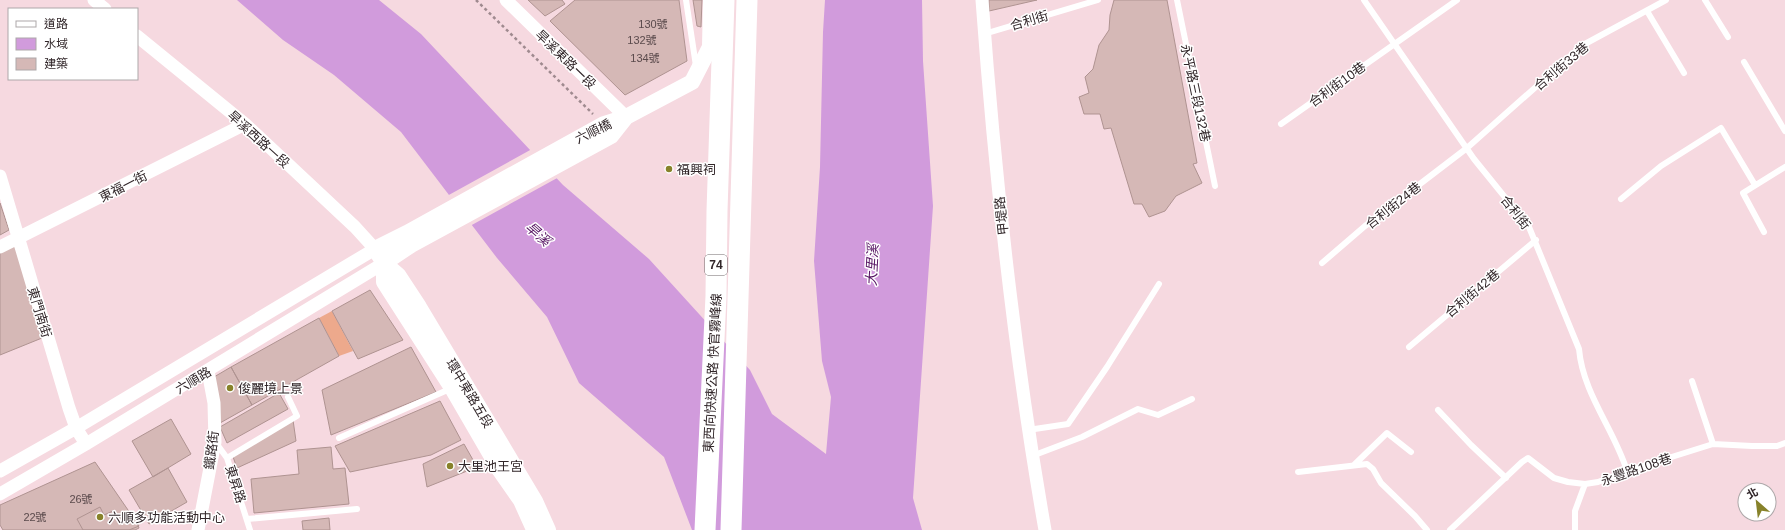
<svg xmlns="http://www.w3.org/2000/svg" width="1785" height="530" font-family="Helvetica,'Noto Sans TC',sans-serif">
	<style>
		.green { fill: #eda98c }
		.water { fill: #d19bdc }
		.pier { fill: #f6d9e0 }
		.building { fill: #d5b8b6; stroke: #af9391 }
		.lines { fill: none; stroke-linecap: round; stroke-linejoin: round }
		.path { stroke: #9f8a8f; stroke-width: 2.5; stroke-dasharray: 3 3; stroke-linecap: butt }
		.service { stroke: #fff; stroke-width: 6 }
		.minor { stroke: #fff; stroke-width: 13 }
		.tertiary { stroke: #fff; stroke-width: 16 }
		.trunk { stroke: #fff; stroke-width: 21 }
		.poi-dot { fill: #87822a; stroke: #fff; stroke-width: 1.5 }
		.labels { text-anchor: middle; stroke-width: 3; stroke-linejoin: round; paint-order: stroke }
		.number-label { font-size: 11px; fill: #5a4a4c }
		.shield { fill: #fff; stroke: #6f6769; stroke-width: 1 }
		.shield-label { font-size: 12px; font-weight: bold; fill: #312629 }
		.street-label { font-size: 13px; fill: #312629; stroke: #fff }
		.poi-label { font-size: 13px; fill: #312629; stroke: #fff; text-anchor: start }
		.water-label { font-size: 14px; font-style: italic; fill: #551362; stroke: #fff }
	</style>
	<rect width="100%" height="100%" fill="#f6d9e0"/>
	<path class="green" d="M 332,311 L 353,351 L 339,356 L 319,318 Z"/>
	<path class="water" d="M 237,0 L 379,0 L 421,34 L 563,185 L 649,259 L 750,370 L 772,414 L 826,454 L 831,397 L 822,361 L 814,261 L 820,167 L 823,32 L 825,0 L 922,0 L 923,61 L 933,206 L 913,498 L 922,530 L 692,530 L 664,457 L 579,383 L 547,317 L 497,258 L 401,132 L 334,75 L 283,40 Z"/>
	<path class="pier" d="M 532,149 L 559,177 L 470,226 L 447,196 Z"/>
	<path class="building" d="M 528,0 L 562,0 L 565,4 L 545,16 Z
		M 575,0 L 679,0 L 687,61 L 625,95 L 550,21 Z
		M 693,0 L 702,0 L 701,27 L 697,26 Z
		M 989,0 L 1037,0 L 989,11 Z
		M 1114,0 L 1167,0 L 1197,163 L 1193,164 L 1202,183 L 1176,196 L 1165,211 L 1149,217 L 1142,204 L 1134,204 L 1111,128 L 1104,129 L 1100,114 L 1084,114 L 1079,97 L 1089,93 L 1085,77 L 1093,69 L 1099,45 L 1109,30 L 1110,15 Z
		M 0,203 L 9,230 L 0,235 Z
		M 16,244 L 42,338 L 0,355 L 0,252 Z
		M 370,290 L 403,340 L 358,359 L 332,311 Z
		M 319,318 L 339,356 L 252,405 L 231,367 Z
		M 411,347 L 436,392 L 331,435 L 322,390 Z
		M 231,367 L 252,405 L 220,423 L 214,377 Z
		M 279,393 L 288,409 L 227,443 L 220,427 Z
		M 440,401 L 461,440 L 431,455 L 350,472 L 335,446 Z
		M 171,419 L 191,454 L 153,477 L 132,441 Z
		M 293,420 L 296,441 L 237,468 L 232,454 Z
		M 464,444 L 477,467 L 427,487 L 423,464 Z
		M 331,447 L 333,469 L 345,468 L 349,504 L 254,513 L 251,479 L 299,474 L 297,450 Z
		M 95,462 L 139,526 L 129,530 L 3,530 L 0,525 L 0,505 Z
		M 168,468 L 187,502 L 149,524 L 129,490 Z
		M 100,507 L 104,515 L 113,511 L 115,516 L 137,523 L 139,528 L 135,530 L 83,530 L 77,519 Z
		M 329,518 L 330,530 L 303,530 L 302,521 Z"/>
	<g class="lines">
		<path class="path" d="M 476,0 L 593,114"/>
		<path class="service" d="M 686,0 L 696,66
			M 1177,0 L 1215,186
			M 1364,0 L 1474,159 L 1529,227 L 1579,349 C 1583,394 1614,429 1627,471
			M 1705,0 L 1728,37
			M 1647,11 L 1684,73
			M 984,34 L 1098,0
			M 1744,62 L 1785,131
			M 1281,124 L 1457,0
			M 1621,199 L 1661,166 L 1721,128 L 1755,185
			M 1764,232 L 1743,193 L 1785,167
			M 1322,263 L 1365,226 L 1467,148 L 1583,45 L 1666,0
			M 1409,347 L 1536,240
			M 1692,381 L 1713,444
			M 1438,410 L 1471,445 L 1506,478
			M 1028,430 L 1068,424 L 1107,367 L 1159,284
			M 339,438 L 452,388
			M 216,443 L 227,458 L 250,530
			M 1032,456 L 1082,437 L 1138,409 L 1158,415 L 1192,399
			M 227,458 L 297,416 L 288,397
			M 1354,465 L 1387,433 L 1411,452
			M 1298,472 L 1367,464 L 1373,469 L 1381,483 L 1415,516 L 1427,530
			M 247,519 L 357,509
			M 1450,530 L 1522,462 L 1528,458 L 1554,478 L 1568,482 L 1585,484 L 1598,482 L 1627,471 L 1713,444 L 1752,446 L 1777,446 L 1785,443
			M 1575,530 L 1575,511 L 1585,484"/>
		<path class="minor" d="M 94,0 L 105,9
			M 506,0 L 626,117
			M 982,0 C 995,178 1014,354 1045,530
			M 0,176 L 69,408 L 76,428 L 86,444
			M 0,247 L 245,124
			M 0,471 L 76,428 L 375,249 L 355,227 L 245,124 L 137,36
			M 0,494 L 86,444 L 384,263
			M 198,530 L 215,442 L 214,403 L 208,371"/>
		<path class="tertiary" d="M 499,469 L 452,388 L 384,282 L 384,263 L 375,249 L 407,233 L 604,124 L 626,117 L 692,82 L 710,47 L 711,0
			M 548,530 L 535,501 L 419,307 L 398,275 L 384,263 L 411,245 L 611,136 L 626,117"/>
		<path class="trunk" d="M 495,459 L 523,499 L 537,530
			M 705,530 L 716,296 L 717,211 L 724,0
			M 731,530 L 747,0"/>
	</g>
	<g class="poi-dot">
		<circle cx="669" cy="169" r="4"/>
		<circle cx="230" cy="388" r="4"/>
		<circle cx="450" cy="466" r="4"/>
		<circle cx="100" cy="517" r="4"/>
	</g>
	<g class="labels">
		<g class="number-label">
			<text x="653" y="28">130號</text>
			<text x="642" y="44">132號</text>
			<text x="645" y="62">134號</text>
			<text x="81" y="503">26號</text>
			<text x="35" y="521">22號</text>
		</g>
		<rect class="shield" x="705" y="255" width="22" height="20" rx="3"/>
		<g class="shield-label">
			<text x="716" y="269">74</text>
		</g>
		<g class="street-label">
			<text transform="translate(1029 20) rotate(-16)" y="5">合利街</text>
			<text transform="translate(566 59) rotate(44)" y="5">旱溪東路一段</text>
			<text transform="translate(1561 66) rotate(-40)" y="5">合利街33巷</text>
			<text transform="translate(1337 84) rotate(-36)" y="5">合利街10巷</text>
			<text transform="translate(1196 93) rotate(78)" y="5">永平路三段132巷</text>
			<text transform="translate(593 131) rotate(-26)" y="5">六順橋</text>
			<text transform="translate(259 139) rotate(42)" y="5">旱溪西路一段</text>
			<text transform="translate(123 186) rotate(-27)" y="5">東福一街</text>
			<text transform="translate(1393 205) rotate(-38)" y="5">合利街24巷</text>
			<text transform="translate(1516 212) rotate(52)" y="5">合利街</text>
			<text transform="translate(1001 216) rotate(-96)" y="5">甲堤路</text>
			<text transform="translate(1472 293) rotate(-40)" y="5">合利街42巷</text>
			<text transform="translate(40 312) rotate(73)" y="5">東門南街</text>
			<text transform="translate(712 373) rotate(-87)" y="5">東西向快速公路 快官霧峰線</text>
			<text transform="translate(193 380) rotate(-31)" y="5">六順路</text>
			<text transform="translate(470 393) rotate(59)" y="5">環中東路五段</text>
			<text transform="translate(211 450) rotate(-83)" y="5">鐵路街</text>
			<text transform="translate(1636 469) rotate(-19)" y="5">永豐路108巷</text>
			<text transform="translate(236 484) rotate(72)" y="5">東昇路</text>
		</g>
		<g class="poi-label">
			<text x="677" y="174">福興祠</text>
			<text x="238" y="393">俊麗境上景</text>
			<text x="458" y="471">大里池王宮</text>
			<text x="108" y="522">六順多功能活動中心</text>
		</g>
		<g class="water-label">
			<text transform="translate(538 234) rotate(41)" y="5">旱溪</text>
			<text transform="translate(872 265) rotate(-87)" y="5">大里溪</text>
		</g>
	</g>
	<rect x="8" y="8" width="130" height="72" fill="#ffffff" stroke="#ada8a9"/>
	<rect x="16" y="21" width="20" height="6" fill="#ffffff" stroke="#ada8a9"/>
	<text x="44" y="28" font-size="12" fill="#312629">道路</text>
	<rect x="16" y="38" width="20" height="12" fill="#d19bdc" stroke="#ada8a9"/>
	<text x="44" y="48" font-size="12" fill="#312629">水域</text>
	<rect x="16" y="58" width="20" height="12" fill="#d5b8b6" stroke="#ada8a9"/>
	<text x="44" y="68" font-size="12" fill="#312629">建築</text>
	<g transform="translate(1757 502) rotate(332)"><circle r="19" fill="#ffffff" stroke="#ada8a9"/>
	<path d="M0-3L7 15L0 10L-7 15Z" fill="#87822a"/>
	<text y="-6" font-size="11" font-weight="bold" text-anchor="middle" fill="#312629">北</text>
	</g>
</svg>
